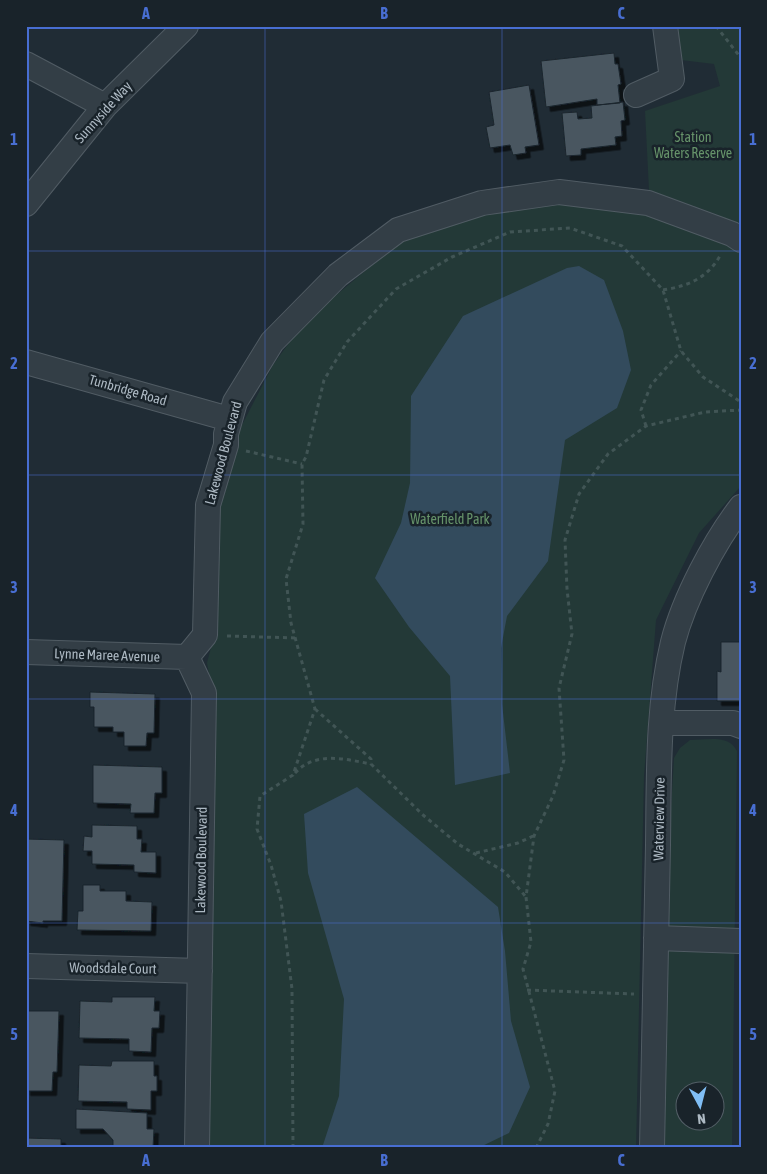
<svg xmlns="http://www.w3.org/2000/svg" width="767" height="1174" font-family="'Asap Condensed',sans-serif">
	<style>
		.green { fill: #233937; fill-rule: evenodd }
		.water { fill: #334b5d }
		.building { fill: #485761; stroke: #1b252d; filter: url(#shadow) }
		.lines { fill: none; stroke-linecap: round; stroke-linejoin: round }
		.street-casing { stroke: #515c64; stroke-width: 26 }
		.path { stroke: #415555; stroke-width: 3; stroke-dasharray: 4 4; stroke-linecap: butt }
		.street { stroke: #333e46; stroke-width: 24 }
		.grid { fill: none; stroke: #486ed2; stroke-width: 1; stroke-opacity: 0.55 }
		.labels { text-anchor: middle; stroke-width: 5; stroke-linejoin: round; paint-order: stroke }
		.street-label { font-size: 14px; fill: #adb9c3; stroke: #19232a }
		.park-label { font-size: 14px; fill: #66936a; stroke: #19232a }
		.neatline { fill: none; stroke: #486ed2; stroke-width: 2 }
		.grid-label { font-size: 16px; text-anchor: middle; font-weight: bold; fill: #486ed2 }
	</style>
	<defs>
		<filter id="shadow"><feDropShadow dx="4.5" dy="4.5" stdDeviation="0" flood-color="#0009"/></filter>
	</defs>
	<rect width="100%" height="100%" fill="#202c35"/>
	<path class="green" d="M 676,26 L 741,26 L 741,230 L 718,215 L 649,190 L 645,111 L 720,86 L 714,64 L 681,60 Z
		M 571,203 L 641,214 L 717,238 L 741,254 L 741,486 L 699,533 L 656,620 L 644,776 L 636,1148 L 206,1148 L 216,712 L 207,663 L 216,628 L 217,523 L 228,452 L 273,365 L 305,321 L 406,237 L 484,210 Z
		M 690,740 C 707,740 729,734 737,751 L 732,1148 L 651,1148 L 674,758 L 680,748 ZM 684,1092 L 714,1092 L 714,1122 L 684,1122 Z"/>
	<path class="water" d="M 579,266 L 604,280 L 623,331 L 631,370 L 617,408 L 565,440 L 548,561 L 507,616 L 501,648 L 502,704 L 510,773 L 455,785 L 450,676 L 409,627 L 375,578 L 401,523 L 410,483 L 411,396 L 463,316 L 567,268 Z
		M 357,787 L 498,907 L 505,951 L 511,1021 L 530,1087 L 509,1133 L 478,1148 L 322,1148 L 339,1096 L 344,999 L 308,873 L 304,814 Z"/>
	<path class="building" d="M 614,53 L 615,64 L 618,64 L 621,84 L 618,85 L 620,103 L 597,105 L 597,99 L 546,107 L 541,61 Z
		M 529,85 L 539,145 L 525,147 L 526,153 L 513,155 L 510,145 L 490,148 L 486,127 L 494,125 L 489,92 Z
		M 623,102 L 625,120 L 621,121 L 622,136 L 615,137 L 616,145 L 581,149 L 581,155 L 566,156 L 562,113 L 577,112 L 578,119 L 592,118 L 591,106 Z
		M 721,642 L 741,642 L 741,701 L 717,701 L 717,671 L 721,672 Z
		M 90,692 L 155,694 L 154,733 L 147,733 L 146,746 L 124,746 L 124,732 L 113,732 L 113,727 L 94,727 L 94,707 L 90,707 Z
		M 93,765 L 162,767 L 162,793 L 155,793 L 154,813 L 130,813 L 131,804 L 93,803 Z
		M 92,825 L 137,826 L 137,839 L 142,839 L 141,852 L 156,852 L 156,873 L 134,872 L 134,865 L 92,864 L 92,851 L 83,851 L 84,836 L 92,837 Z
		M 26,839 L 64,840 L 62,921 L 43,921 L 43,923 L 26,921 Z
		M 83,885 L 100,885 L 100,891 L 126,891 L 126,901 L 152,902 L 151,931 L 77,930 L 78,911 L 83,911 Z
		M 112,997 L 155,997 L 154,1011 L 160,1011 L 159,1028 L 152,1028 L 151,1052 L 129,1051 L 129,1039 L 79,1038 L 80,1001 L 112,1002 Z
		M 27,1011 L 59,1011 L 57,1072 L 53,1072 L 52,1091 L 26,1091 Z
		M 112,1061 L 154,1061 L 154,1076 L 157,1076 L 157,1091 L 151,1091 L 151,1110 L 127,1109 L 127,1102 L 78,1101 L 79,1065 L 111,1066 Z
		M 76,1109 L 147,1113 L 147,1129 L 154,1129 L 153,1148 L 113,1148 L 113,1140 L 103,1129 L 76,1129 Z
		M 26,1138 L 61,1139 L 61,1148 L 26,1148 Z"/>
	<g class="lines">
		<defs>
			<path id="street" d="M 26,64 L 105,106
				M 636,95 L 672,79 L 665,26
				M 26,204 L 105,106 L 186,26
				M 26,362 L 229,419
				M 26,652 L 187,657
				M 663,723 L 733,723 L 741,726
				M 656,938 L 741,941
				M 26,966 L 200,971
				M 197,1148 L 204,693 L 187,657 L 205,635 L 208,505 L 226,445 L 226,434 L 235,402 L 272,342 L 338,275 L 398,230 L 482,203 L 559,192 L 648,203 L 732,234 L 741,240
				M 652,1148 C 654,1047 656,946 658,845 C 659,778 657,708 673,642 C 684,599 714,542 741,507"/>
		</defs>
		<use href="#street" class="street-casing"/>
		<path class="path" d="M 716,26 L 741,58
			M 663,290 C 689,286 709,277 721,254
			M 646,426 L 641,410 L 651,385 L 681,351
			M 246,451 L 302,464
			M 227,636 L 297,638
			M 315,709 L 371,759 L 371,764 L 423,815 L 458,844 L 505,872 L 526,897
			M 295,773 C 315,751 345,759 371,764
			M 476,853 L 518,843 L 533,836
			M 527,990 L 634,994
			M 293,1148 L 292,989 L 281,901 L 271,865 L 257,829 L 260,796 L 293,775 L 315,709 L 291,623 L 286,579 L 303,524 L 302,464 L 306,457 L 324,380 L 347,342 L 396,289 L 452,257 L 510,232 L 570,228 L 622,246 L 663,290 L 681,351 L 703,377 L 741,402
			M 536,1148 L 548,1124 L 555,1091 L 523,969 L 531,942 L 526,897 L 534,836 L 553,796 L 564,760 L 559,688 L 572,634 L 567,589 L 565,540 L 579,494 L 608,454 L 646,426 L 705,412 L 741,410"/>
		<use href="#street" class="street"/>
	</g>
	<path class="grid" d="M 265,26 L 265,1148M 502,26 L 502,1148M 26,251 L 741,251M 26,475 L 741,475M 26,699 L 741,699M 26,923 L 741,923"/>
	<g class="labels">
		<g class="street-label">
			<text transform="translate(103 112) rotate(-48)" y="5">Sunnyside Way</text>
			<text transform="translate(128 390) rotate(16)" y="5">Tunbridge Road</text>
			<text transform="translate(223 453) rotate(-75)" y="5">Lakewood Boulevard</text>
			<text transform="translate(107 655) rotate(2)" y="5">Lynne Maree Avenue</text>
			<text transform="translate(659 819) rotate(-89)" y="5">Waterview Drive</text>
			<text transform="translate(201 860) rotate(-89)" y="5">Lakewood Boulevard</text>
			<text transform="translate(113 968) rotate(1)" y="5">Woodsdale Court</text>
		</g>
		<g class="park-label">
			<text x="693" y="142">Station<tspan x="693" dy="16">Waters Reserve</tspan></text>
			<text x="450" y="524">Waterfield Park</text>
		</g>
	</g>
	<rect width="767" height="1174" fill="none" stroke="#19232a" stroke-width="55"/>
	<g transform="translate(700 1106) rotate(173)"><circle r="24" fill="#19232a" stroke="#545f67"/>
	<path d="M0-4L9 19L0 12L-9 19Z" fill="#80bef5"/>
	<text y="-8" font-size="14" font-weight="bold" text-anchor="middle" fill="#adb9c3">N</text>
	</g>
	<rect x="28" y="28" width="712" height="1118" class="neatline"/>
	<g class="grid-label">
		<text x="146" y="19">A</text>
		<text x="384" y="19">B</text>
		<text x="621" y="19">C</text>
		<text x="14" y="145">1</text>
		<text x="753" y="145">1</text>
		<text x="14" y="369">2</text>
		<text x="753" y="369">2</text>
		<text x="14" y="593">3</text>
		<text x="753" y="593">3</text>
		<text x="14" y="816">4</text>
		<text x="753" y="816">4</text>
		<text x="14" y="1040">5</text>
		<text x="753" y="1040">5</text>
		<text x="146" y="1166">A</text>
		<text x="384" y="1166">B</text>
		<text x="621" y="1166">C</text>
	</g>
</svg>
